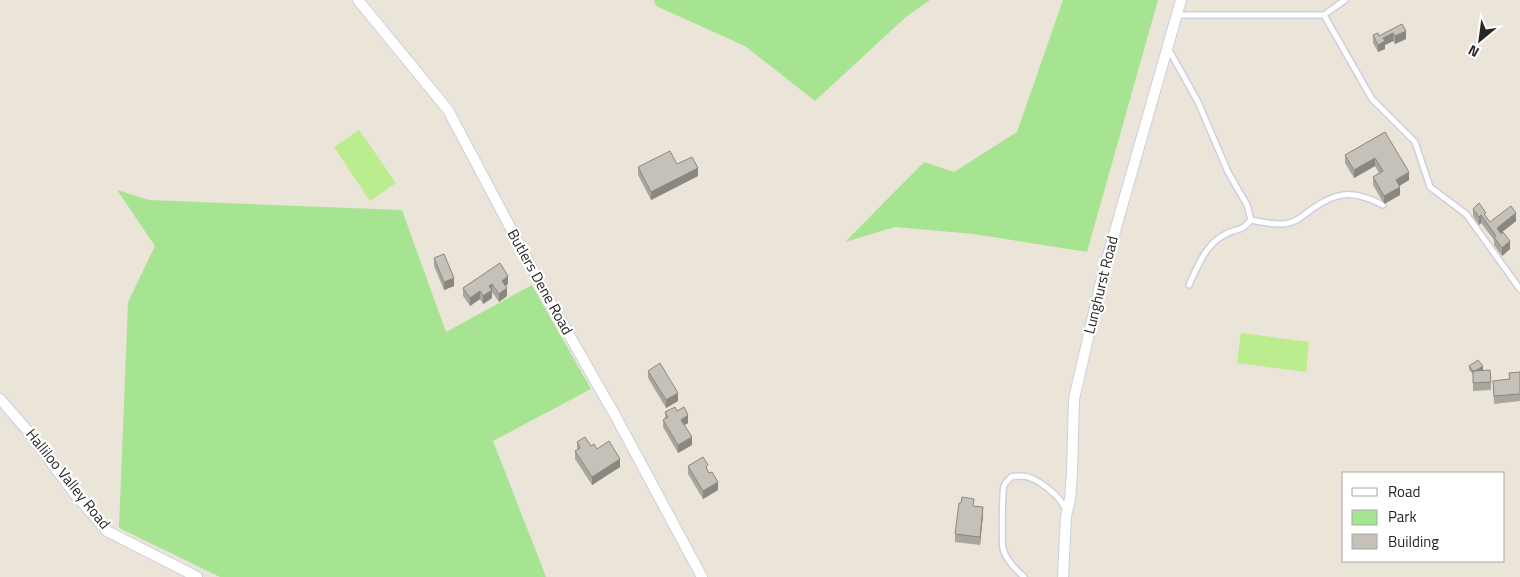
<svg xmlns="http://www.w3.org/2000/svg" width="1520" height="577" font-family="'Titillium Web',sans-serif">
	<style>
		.green { fill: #a7e492 }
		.pitch { fill: #bbec8d }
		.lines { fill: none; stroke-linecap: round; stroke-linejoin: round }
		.lane-casing { stroke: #cdcfe1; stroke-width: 8 }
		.street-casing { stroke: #cdcfe1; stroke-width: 12 }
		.lane { stroke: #fff; stroke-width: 5 }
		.street { stroke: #fff; stroke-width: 10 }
		.wall { fill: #a9a69e }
		.shaded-wall { fill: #8a8781 }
		.building { fill: #c5c1b8; stroke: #8a8781 }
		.labels { text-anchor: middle; stroke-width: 4.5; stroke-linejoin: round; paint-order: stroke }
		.street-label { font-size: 15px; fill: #272727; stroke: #fff }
	</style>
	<rect width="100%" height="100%" fill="#ebe4d8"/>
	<path class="green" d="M 654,0 L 930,0 L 907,16 L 815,101 L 745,46 L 656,6 Z
		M 1063,0 L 1158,0 L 1087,252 L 974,234 L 895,227 L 845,242 L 924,162 L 954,172 L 1017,132 Z
		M 117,190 L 149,200 L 402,210 L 446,332 L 532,285 L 591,389 L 493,441 L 546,577 L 220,577 L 119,528 L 128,302 L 155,246 Z"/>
	<path class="pitch" d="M 359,130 L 396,183 L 370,201 L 334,147 Z
		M 1241,333 L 1309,342 L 1306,372 L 1237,363 Z"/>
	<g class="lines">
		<defs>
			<path id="lane" d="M 1178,15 L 1324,15 L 1345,0
				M 1324,15 L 1372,99 L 1415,142 L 1430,187 L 1466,214 L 1520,289
				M 1168,48 L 1198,102 L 1228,172 L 1247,205 L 1251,220 C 1239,234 1237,227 1224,235 C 1205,245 1198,266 1189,285
				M 1251,220 C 1262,222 1278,226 1289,223 C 1298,221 1305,214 1312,209 C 1339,190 1355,191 1383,205
				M 1024,577 C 1016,570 1006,559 1003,549 C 1002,545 1002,489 1004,486 C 1005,483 1009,479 1011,477 C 1015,476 1019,476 1023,476 C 1037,477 1062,497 1065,510"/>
			<path id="street" d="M 358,0 L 448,110 L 544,291 L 616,417 L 702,577
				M 0,399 L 27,430 L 74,493 L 107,531 L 197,577
				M 1063,577 L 1066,516 L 1070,499 L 1072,473 L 1074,399 L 1103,273 L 1181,0"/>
		</defs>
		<use href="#lane" class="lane-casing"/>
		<use href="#street" class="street-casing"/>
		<use href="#lane" class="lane"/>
		<use href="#street" class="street"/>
	</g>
	<path class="wall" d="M 1402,24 L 1406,39 L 1395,44 L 1393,41 L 1385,45 L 1385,49 L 1378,52 L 1373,43 L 1373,35 L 1379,36 Z
		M 1385,132 L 1409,180 L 1399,186 L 1400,195 L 1384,204 L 1373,185 L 1373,177 L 1379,173 L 1375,166 L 1354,178 L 1345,163 L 1345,155 Z
		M 677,164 L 698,176 L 651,200 L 638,175 L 638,167 Z
		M 1473,209 L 1486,217 L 1490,222 L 1516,221 L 1501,233 L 1510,249 L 1502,256 L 1494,245 L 1494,240 L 1481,223 L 1479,225 L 1473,216 Z
		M 434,258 L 454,286 L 444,290 L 434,266 Z
		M 500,263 L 508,284 L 506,286 L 507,296 L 499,302 L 492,292 L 492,298 L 483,304 L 480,299 L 470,306 L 463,296 L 463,288 Z
		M 1469,366 L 1483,370 L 1482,370 L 1491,382 L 1491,390 L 1473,391 L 1473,374 L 1469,370 Z
		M 648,371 L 678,401 L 666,408 L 648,378 Z
		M 1520,372 L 1520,401 L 1494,404 L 1493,381 L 1509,379 L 1509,373 Z
		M 677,411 L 688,423 L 685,425 L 692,445 L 678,453 L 663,427 L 663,420 L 665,418 L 665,412 Z
		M 577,442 L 591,446 L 597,449 L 620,467 L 592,485 L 575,459 L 575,451 L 577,450 Z
		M 688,466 L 708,471 L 718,490 L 703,499 L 688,474 Z
		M 974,506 L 983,515 L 980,545 L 955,542 L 955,534 Z"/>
	<path class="shaded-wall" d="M 1406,31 L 1406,39 L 1395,44 L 1395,36 Z
		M 1393,33 L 1393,41 L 1385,45 L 1385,49 L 1378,52 L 1378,45 L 1383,38 Z
		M 1375,158 L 1375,166 L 1354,178 L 1354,170 Z
		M 698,168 L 698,176 L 651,200 L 651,192 Z
		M 1409,172 L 1409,180 L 1396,188 L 1396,180 Z
		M 1400,187 L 1400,195 L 1384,204 L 1384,196 Z
		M 1516,213 L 1516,221 L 1497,236 L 1497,228 Z
		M 1481,215 L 1481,223 L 1479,225 L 1479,217 Z
		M 1510,241 L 1510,249 L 1502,256 L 1502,248 Z
		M 508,276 L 508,284 L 502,288 L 502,281 Z
		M 454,278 L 454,286 L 444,290 L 444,282 Z
		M 492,284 L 492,298 L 483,304 L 483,296 L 489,286 Z
		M 507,288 L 507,296 L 499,302 L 499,294 Z
		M 480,291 L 480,299 L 470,306 L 470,298 Z
		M 1483,366 L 1483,370 L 1474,376 L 1474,372 Z
		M 678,393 L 678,401 L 666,408 L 666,400 Z
		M 688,415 L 688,423 L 681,427 L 681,420 Z
		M 692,437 L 692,445 L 678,453 L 678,445 Z
		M 620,459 L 620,467 L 592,485 L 592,477 Z
		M 718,482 L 718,490 L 703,499 L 703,491 Z
		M 983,507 L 983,515 L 980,545 L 980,537 Z"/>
	<path class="building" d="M 1402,24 L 1406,31 L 1395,36 L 1393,33 L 1383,38 L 1385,41 L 1378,45 L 1373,35 L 1378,33 L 1379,36 Z
		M 1385,132 L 1409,172 L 1396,180 L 1400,187 L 1384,196 L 1373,177 L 1383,171 L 1375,158 L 1354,170 L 1345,155 Z
		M 670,151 L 677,164 L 692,157 L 698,168 L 651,192 L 638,167 Z
		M 1479,203 L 1486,213 L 1484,214 L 1490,222 L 1511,206 L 1516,213 L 1497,228 L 1501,234 L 1503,232 L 1510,241 L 1502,248 L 1494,237 L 1496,236 L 1481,215 L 1479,217 L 1473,209 Z
		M 444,254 L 454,278 L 444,282 L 434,258 Z
		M 500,263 L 508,276 L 502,281 L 507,288 L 499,294 L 492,284 L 489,286 L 492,290 L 483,296 L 480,291 L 470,298 L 463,288 Z
		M 1478,360 L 1483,366 L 1475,371 L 1473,371 L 1469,366 Z
		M 660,363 L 678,393 L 666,400 L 648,371 Z
		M 1490,370 L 1491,382 L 1473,383 L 1473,371 Z
		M 1520,372 L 1520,394 L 1494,396 L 1493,381 L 1510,379 L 1509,373 Z
		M 675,407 L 677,411 L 684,407 L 688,415 L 681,420 L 692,437 L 678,445 L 663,420 L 668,417 L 665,412 Z
		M 585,437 L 591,446 L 594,444 L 597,449 L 609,441 L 620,459 L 592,477 L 575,451 L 580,448 L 577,442 Z
		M 703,457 L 708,465 L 706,467 L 709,473 L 712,472 L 718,482 L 703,491 L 688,466 Z
		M 962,497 L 974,499 L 973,506 L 983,507 L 980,537 L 955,534 L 959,503 L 961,503 Z"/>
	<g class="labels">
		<g class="street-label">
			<text transform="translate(540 282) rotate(61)" y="5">Butlers Dene Road</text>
			<text transform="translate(1101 285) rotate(-76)" y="5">Lunghurst Road</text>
			<text transform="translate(68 479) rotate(51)" y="5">Halliloo Valley Road</text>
		</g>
	</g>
	<rect x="1342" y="472" width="162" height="90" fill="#ffffff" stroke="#a9a9a9"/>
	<rect x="1352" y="488" width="25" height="8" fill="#ffffff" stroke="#a9a9a9"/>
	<text x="1388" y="497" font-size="15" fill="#272727">Road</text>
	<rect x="1352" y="510" width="25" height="15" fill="#a7e492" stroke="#a9a9a9"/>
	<text x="1388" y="522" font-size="15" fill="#272727">Park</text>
	<rect x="1352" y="534" width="25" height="15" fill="#c5c1b8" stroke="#a9a9a9"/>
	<text x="1388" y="547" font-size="15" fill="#272727">Building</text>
	<g transform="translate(1480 40) rotate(209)" stroke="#ffffff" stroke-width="4" paint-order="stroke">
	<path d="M0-4L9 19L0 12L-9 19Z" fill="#272727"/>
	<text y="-8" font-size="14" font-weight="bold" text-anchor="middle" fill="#272727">N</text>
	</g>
</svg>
